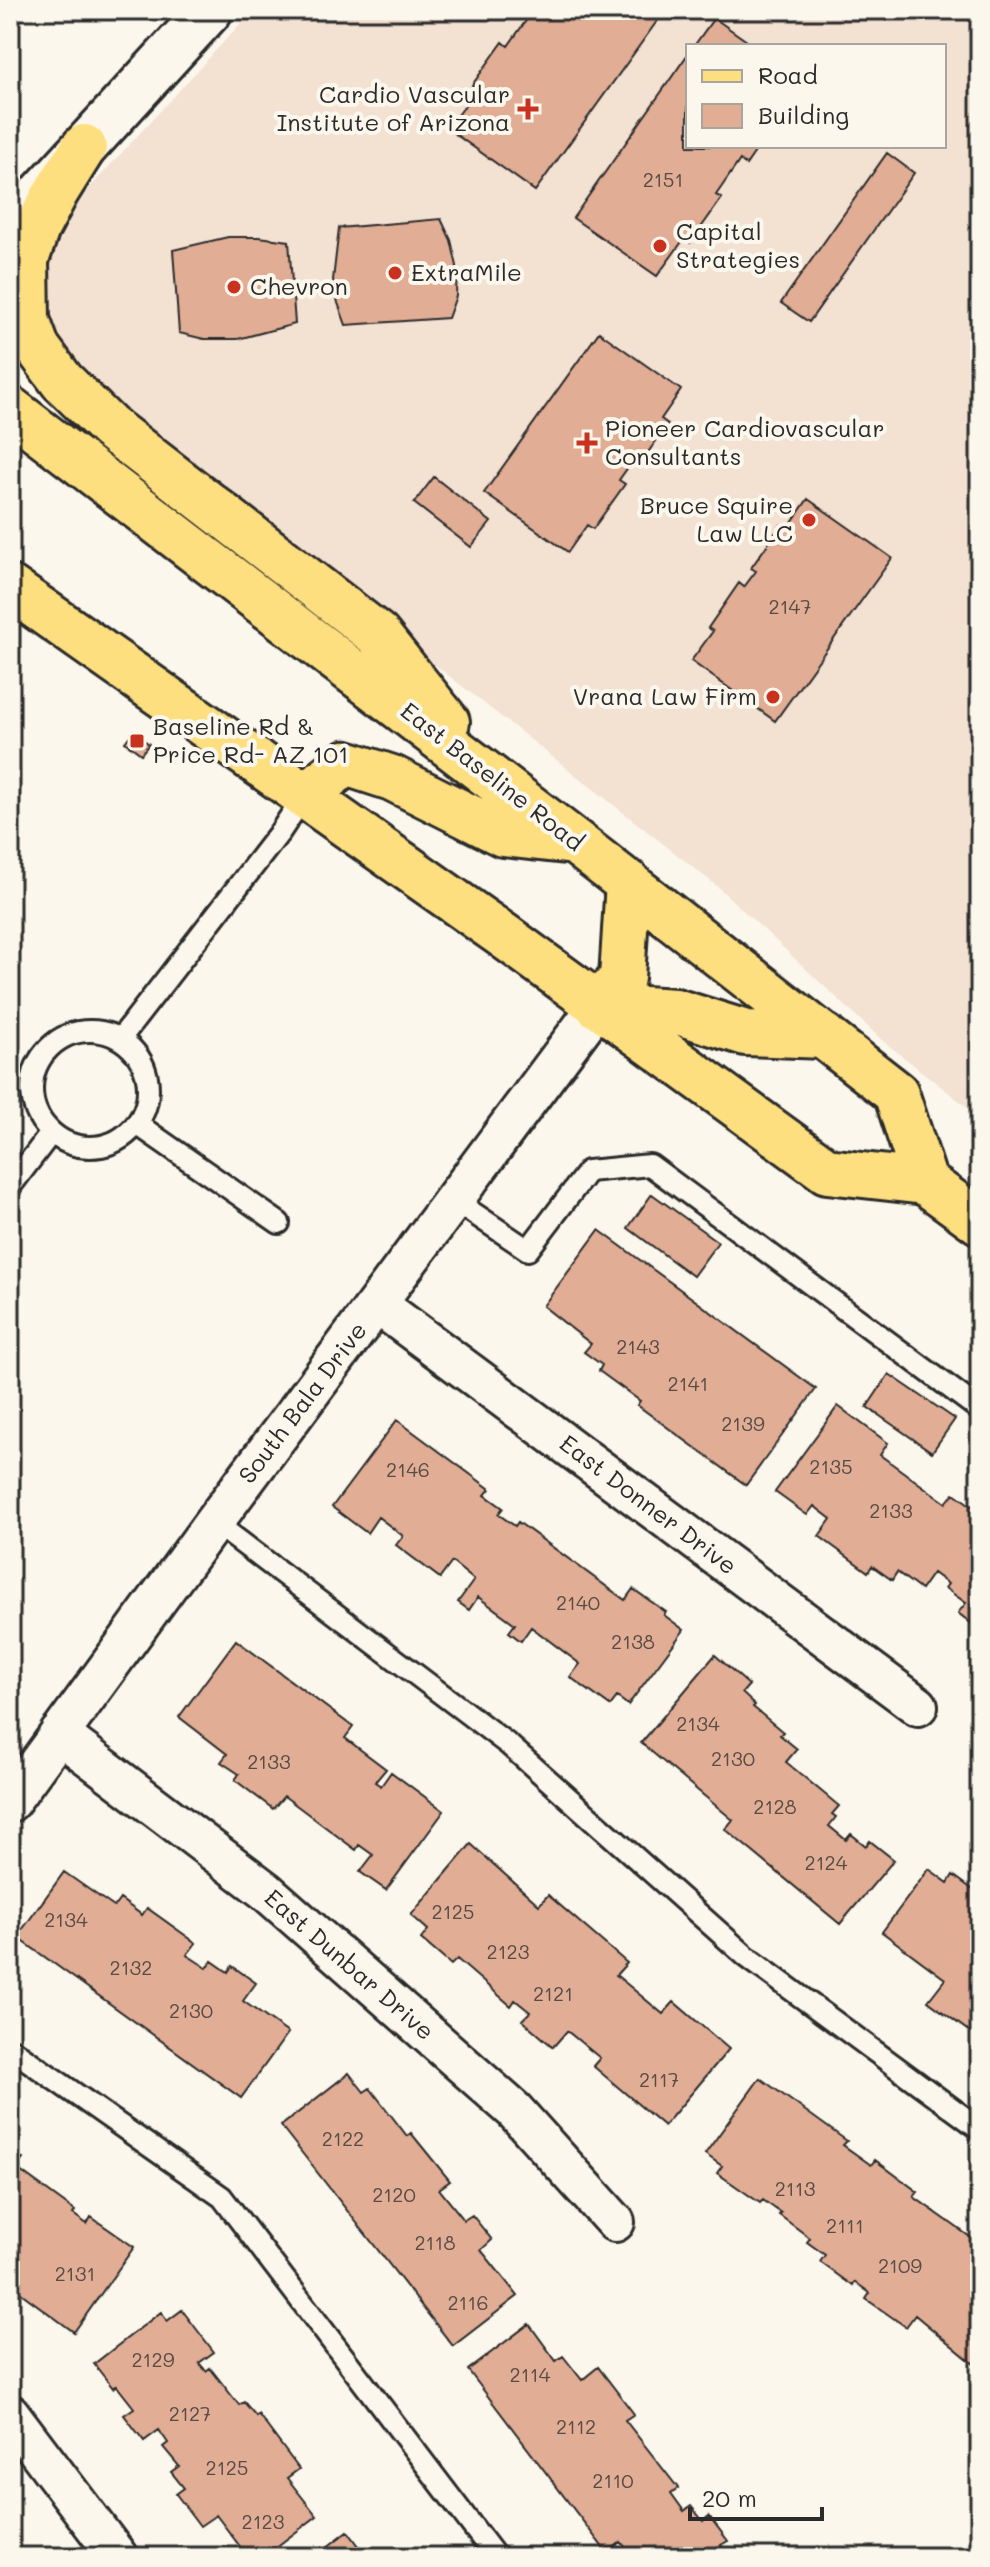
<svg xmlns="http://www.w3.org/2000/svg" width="990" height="2567" font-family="Mali,sans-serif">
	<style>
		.built { fill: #f3e1d2; fill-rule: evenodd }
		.building { fill: #e1ad95; stroke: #2b2b2b; stroke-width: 2 }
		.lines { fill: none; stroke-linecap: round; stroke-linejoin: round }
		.lane-casing { stroke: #2b2b2b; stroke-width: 26 }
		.street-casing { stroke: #2b2b2b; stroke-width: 44 }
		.secondary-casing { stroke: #2b2b2b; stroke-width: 50 }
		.primary-casing { stroke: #2b2b2b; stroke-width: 50 }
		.lane { stroke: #fbf7ec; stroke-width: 20 }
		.street { stroke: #fbf7ec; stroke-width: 38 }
		.secondary { stroke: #fbf7ec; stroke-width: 44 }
		.primary { stroke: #fedf80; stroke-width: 44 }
		.poi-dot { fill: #c8321e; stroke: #fbf7ec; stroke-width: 3 }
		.labels { text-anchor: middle; stroke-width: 8; stroke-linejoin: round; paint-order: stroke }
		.number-label { font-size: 20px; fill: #584c46 }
		.poi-label { font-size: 24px; fill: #2b2b2b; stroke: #fbf7ec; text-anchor: start }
		.street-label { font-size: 24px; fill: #2b2b2b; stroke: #fbf7ec }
	</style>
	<rect width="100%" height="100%" fill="#fbf7ec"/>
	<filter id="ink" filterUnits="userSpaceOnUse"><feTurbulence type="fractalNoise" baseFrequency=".0125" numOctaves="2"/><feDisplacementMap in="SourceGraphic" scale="16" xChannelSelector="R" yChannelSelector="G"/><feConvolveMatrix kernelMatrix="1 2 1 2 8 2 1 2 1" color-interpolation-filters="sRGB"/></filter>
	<g filter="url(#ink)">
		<path class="built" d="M 253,10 L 980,10 L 980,1117 L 883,1041 L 717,886 L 104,405 L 55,343 L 46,281 L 56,243 L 84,194 ZM 688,46 L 944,46 L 944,146 L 688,146 Z"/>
		<path class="building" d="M 529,10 L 665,10 L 535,191 L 448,129 L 477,89 L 472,85 L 503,42 L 508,46 L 532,12 Z
			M 714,18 L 754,46 L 694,46 Z
			M 688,54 L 688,146 L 759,146 L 746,165 L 740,160 L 716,195 L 722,198 L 690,243 L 684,239 L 657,276 L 573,218 Z
			M 887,153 L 914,173 L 809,322 L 781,303 Z
			M 441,219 L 451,240 L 457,266 L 456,296 L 448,318 L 346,325 L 338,303 L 333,280 L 339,228 Z
			M 228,237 L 259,237 L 289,241 L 295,324 L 238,339 L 204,339 L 179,333 L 173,250 Z
			M 599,332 L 681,390 L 661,419 L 668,424 L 637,468 L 631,463 L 619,480 L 625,484 L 593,529 L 587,525 L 568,552 L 484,493 Z
			M 434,477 L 491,522 L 471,547 L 414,503 Z
			M 808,499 L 892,558 L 775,721 L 691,661 L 713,631 L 708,628 L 739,583 L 744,587 L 756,571 L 751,568 L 781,525 L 787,529 Z
			M 133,732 L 149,744 L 141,754 L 125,742 Z
			M 652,1194 L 718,1242 L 693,1276 L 628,1228 Z
			M 599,1230 L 816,1389 L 746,1485 L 637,1405 L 640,1401 L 599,1371 L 602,1365 L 584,1352 L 591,1344 L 543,1306 Z
			M 889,1374 L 955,1419 L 932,1452 L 867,1407 Z
			M 838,1406 L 888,1443 L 880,1455 L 946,1503 L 954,1493 L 980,1512 L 980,1630 L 958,1613 L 966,1603 L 945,1588 L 948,1584 L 933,1573 L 921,1590 L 897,1572 L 892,1580 L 872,1566 L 868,1572 L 819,1536 L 831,1519 L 814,1506 L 807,1515 L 775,1492 Z
			M 397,1420 L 490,1489 L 485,1495 L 503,1508 L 498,1514 L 515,1526 L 518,1522 L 625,1600 L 633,1589 L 666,1612 L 664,1615 L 684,1630 L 628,1705 L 617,1697 L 610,1706 L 570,1677 L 580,1664 L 531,1627 L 521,1641 L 509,1632 L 515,1624 L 478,1597 L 469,1610 L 458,1602 L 474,1580 L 452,1562 L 440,1578 L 396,1545 L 403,1536 L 378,1517 L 367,1533 L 332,1507 Z
			M 236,1640 L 353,1727 L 345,1738 L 386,1769 L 375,1782 L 381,1786 L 391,1772 L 444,1811 L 386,1890 L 360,1872 L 373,1855 L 359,1845 L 356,1850 L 284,1796 L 273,1809 L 235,1780 L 239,1774 L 221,1762 L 227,1754 L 179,1717 Z
			M 715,1655 L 749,1685 L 742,1693 L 755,1705 L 753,1707 L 783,1732 L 780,1735 L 797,1749 L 786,1762 L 839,1806 L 832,1814 L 836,1817 L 829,1826 L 846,1840 L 851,1834 L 866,1846 L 870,1841 L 894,1860 L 840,1924 L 725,1829 L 733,1820 L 641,1743 Z
			M 471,1844 L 539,1905 L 548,1895 L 627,1963 L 616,1975 L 663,2014 L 674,2002 L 729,2049 L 664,2126 L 593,2066 L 600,2058 L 567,2031 L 553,2047 L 522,2020 L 530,2012 L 515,2000 L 511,2006 L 457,1959 L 451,1965 L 421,1939 L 428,1930 L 411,1915 Z
			M 929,1869 L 948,1883 L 953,1875 L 980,1895 L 980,2027 L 974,2035 L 928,2001 L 945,1979 L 882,1932 Z
			M 64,1872 L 114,1907 L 120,1899 L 142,1915 L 147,1908 L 196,1943 L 187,1955 L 207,1968 L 212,1961 L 228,1972 L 232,1966 L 256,1983 L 243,2001 L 288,2033 L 241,2098 L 17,1937 Z
			M 349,2073 L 364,2092 L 370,2088 L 407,2136 L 411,2133 L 450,2181 L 439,2189 L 464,2220 L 472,2215 L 492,2240 L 481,2250 L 518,2296 L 453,2346 L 281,2126 Z
			M 760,2078 L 847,2141 L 843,2145 L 871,2165 L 875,2160 L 918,2192 L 914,2197 L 980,2244 L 980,2369 L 915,2315 L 906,2327 L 866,2299 L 870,2293 L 855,2282 L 853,2286 L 820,2262 L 825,2255 L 807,2242 L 810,2238 L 779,2215 L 781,2213 L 763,2200 L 760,2203 L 717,2173 L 722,2166 L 705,2154 Z
			M 10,2150 L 23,2159 L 16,2168 L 75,2211 L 73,2214 L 87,2224 L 91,2217 L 134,2247 L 74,2332 L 10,2285 Z
			M 182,2310 L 214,2352 L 199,2363 L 206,2371 L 210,2368 L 239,2405 L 244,2402 L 256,2416 L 258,2414 L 299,2469 L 287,2478 L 317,2516 L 263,2557 L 248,2557 L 216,2515 L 200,2526 L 176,2494 L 184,2488 L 171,2472 L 179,2466 L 163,2447 L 168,2443 L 159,2430 L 144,2441 L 124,2415 L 134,2408 L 116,2385 L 113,2388 L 94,2364 L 161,2312 L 167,2321 Z
			M 529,2324 L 556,2361 L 563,2356 L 582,2380 L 598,2367 L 634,2414 L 625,2420 L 678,2488 L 671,2493 L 684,2511 L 691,2506 L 703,2521 L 709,2516 L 728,2541 L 721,2545 L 730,2557 L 633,2557 L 621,2542 L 607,2553 L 468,2370 Z
			M 348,2531 L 367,2557 L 314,2557 Z"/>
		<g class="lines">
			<defs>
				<path id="lane" d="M32 1089a58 58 0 1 1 116 0a58 58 0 1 1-116 0Z
					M 120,1039 L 280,832 L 304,796
					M 137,1124 L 279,1223
					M 10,1187 L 51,1133
					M 454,1200 L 528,1250 L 588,1171 L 650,1165 L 980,1410
					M 214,1522 L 509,1745 L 747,1957 L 980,2129
					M 10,2048 L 222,2197 L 496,2557"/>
				<path id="street" d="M 377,1304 L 918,1706
					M 59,1734 L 266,1891 L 514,2110 L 615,2222
					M 10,1802 L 214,1522 L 598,1006
					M 10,2414 L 118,2557"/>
				<path id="secondary" d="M 10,228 L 210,10"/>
				<path id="primary" d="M 84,147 L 56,192 L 37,228 L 26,260 L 27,320 L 37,347 L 62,381 L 109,427 L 378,635 L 447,722
					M 10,409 L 575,842 L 896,1093 L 925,1182
					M 10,588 L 504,936 L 827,1171 L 925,1182 L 980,1222
					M 304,796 L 346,763 L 392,778 L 503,834 L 575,842
					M 598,1006 L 675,1011 L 746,1033 L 824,1036
					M 598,1006 L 622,978 L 628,882"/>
			</defs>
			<use href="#lane" class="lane-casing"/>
			<use href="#street" class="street-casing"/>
			<use href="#secondary" class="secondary-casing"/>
			<use href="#primary" class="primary-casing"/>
			<use href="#lane" class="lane"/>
			<use href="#street" class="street"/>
			<use href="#secondary" class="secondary"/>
			<use href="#primary" class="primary"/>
		</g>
	</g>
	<g class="poi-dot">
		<path d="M524 97h8v8h8v8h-8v8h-8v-8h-8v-8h8z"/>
		<circle cx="660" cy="246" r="8"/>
		<circle cx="395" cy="273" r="8"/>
		<circle cx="234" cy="287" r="8"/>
		<path d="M583 431h8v8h8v8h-8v8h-8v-8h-8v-8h8z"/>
		<circle cx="809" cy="520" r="8"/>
		<circle cx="773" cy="697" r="8"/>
		<rect x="129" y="733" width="16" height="16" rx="4"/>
	</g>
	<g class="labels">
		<g class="number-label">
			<text x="663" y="187">2151</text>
			<text x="790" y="614">2147</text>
			<text x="638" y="1354">2143</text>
			<text x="688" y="1391">2141</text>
			<text x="743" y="1431">2139</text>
			<text x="831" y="1474">2135</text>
			<text x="408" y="1477">2146</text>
			<text x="891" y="1518">2133</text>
			<text x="578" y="1610">2140</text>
			<text x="633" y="1649">2138</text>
			<text x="698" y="1731">2134</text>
			<text x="733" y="1766">2130</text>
			<text x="269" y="1769">2133</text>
			<text x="775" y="1814">2128</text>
			<text x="826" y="1870">2124</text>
			<text x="453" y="1919">2125</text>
			<text x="66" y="1927">2134</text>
			<text x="508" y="1959">2123</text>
			<text x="131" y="1975">2132</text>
			<text x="553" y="2001">2121</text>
			<text x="191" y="2018">2130</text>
			<text x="659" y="2087">2117</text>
			<text x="343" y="2146">2122</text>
			<text x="795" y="2196">2113</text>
			<text x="394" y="2202">2120</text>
			<text x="845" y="2233">2111</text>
			<text x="435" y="2250">2118</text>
			<text x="900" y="2273">2109</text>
			<text x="75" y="2281">2131</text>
			<text x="468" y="2310">2116</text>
			<text x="153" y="2367">2129</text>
			<text x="530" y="2382">2114</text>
			<text x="190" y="2421">2127</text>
			<text x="576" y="2434">2112</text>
			<text x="227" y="2475">2125</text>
			<text x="613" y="2488">2110</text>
			<text x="263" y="2529">2123</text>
		</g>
		<g class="poi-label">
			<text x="510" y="103" text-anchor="end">Cardio Vascular<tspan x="510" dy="28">Institute of Arizona</tspan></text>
			<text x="676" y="240">Capital<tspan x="676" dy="28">Strategies</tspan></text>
			<text x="411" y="281">ExtraMile</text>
			<text x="250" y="295">Chevron</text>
			<text x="605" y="437">Pioneer Cardiovascular<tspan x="605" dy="28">Consultants</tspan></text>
			<text x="793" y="514" text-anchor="end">Bruce Squire<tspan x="793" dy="28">Law LLC</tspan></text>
			<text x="757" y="705" text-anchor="end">Vrana Law Firm</text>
			<text x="153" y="735">Baseline Rd &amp;<tspan x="153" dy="28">Price Rd- AZ 101</tspan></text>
		</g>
		<g class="street-label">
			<text transform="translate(492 777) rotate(38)" y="8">East Baseline Road</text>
			<text transform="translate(303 1403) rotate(-53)" y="8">South Bala Drive</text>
			<text transform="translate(648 1505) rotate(37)" y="8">East Donner Drive</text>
			<text transform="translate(349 1965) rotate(41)" y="8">East Dunbar Drive</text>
		</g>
	</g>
	<rect width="990" height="2567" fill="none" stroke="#fbf7ec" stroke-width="40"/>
	<rect x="20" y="20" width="950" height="2527" fill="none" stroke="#2b2b2b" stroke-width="3" filter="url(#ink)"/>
	<rect x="686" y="44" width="260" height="104" fill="#fbf7ec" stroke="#a8a59f" stroke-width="2"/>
	<rect x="702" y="70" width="40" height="12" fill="#fedf80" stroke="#a8a59f" stroke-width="2"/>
	<text x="758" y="84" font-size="24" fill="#2b2b2b">Road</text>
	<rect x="702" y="104" width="40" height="24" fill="#e1ad95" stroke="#a8a59f" stroke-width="2"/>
	<text x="758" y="124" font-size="24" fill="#2b2b2b">Building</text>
	<path d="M690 2507v12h132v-12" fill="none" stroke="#2b2b2b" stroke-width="4"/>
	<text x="702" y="2507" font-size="24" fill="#2b2b2b" stroke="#fbf7ec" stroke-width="6" paint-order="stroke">20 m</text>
</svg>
